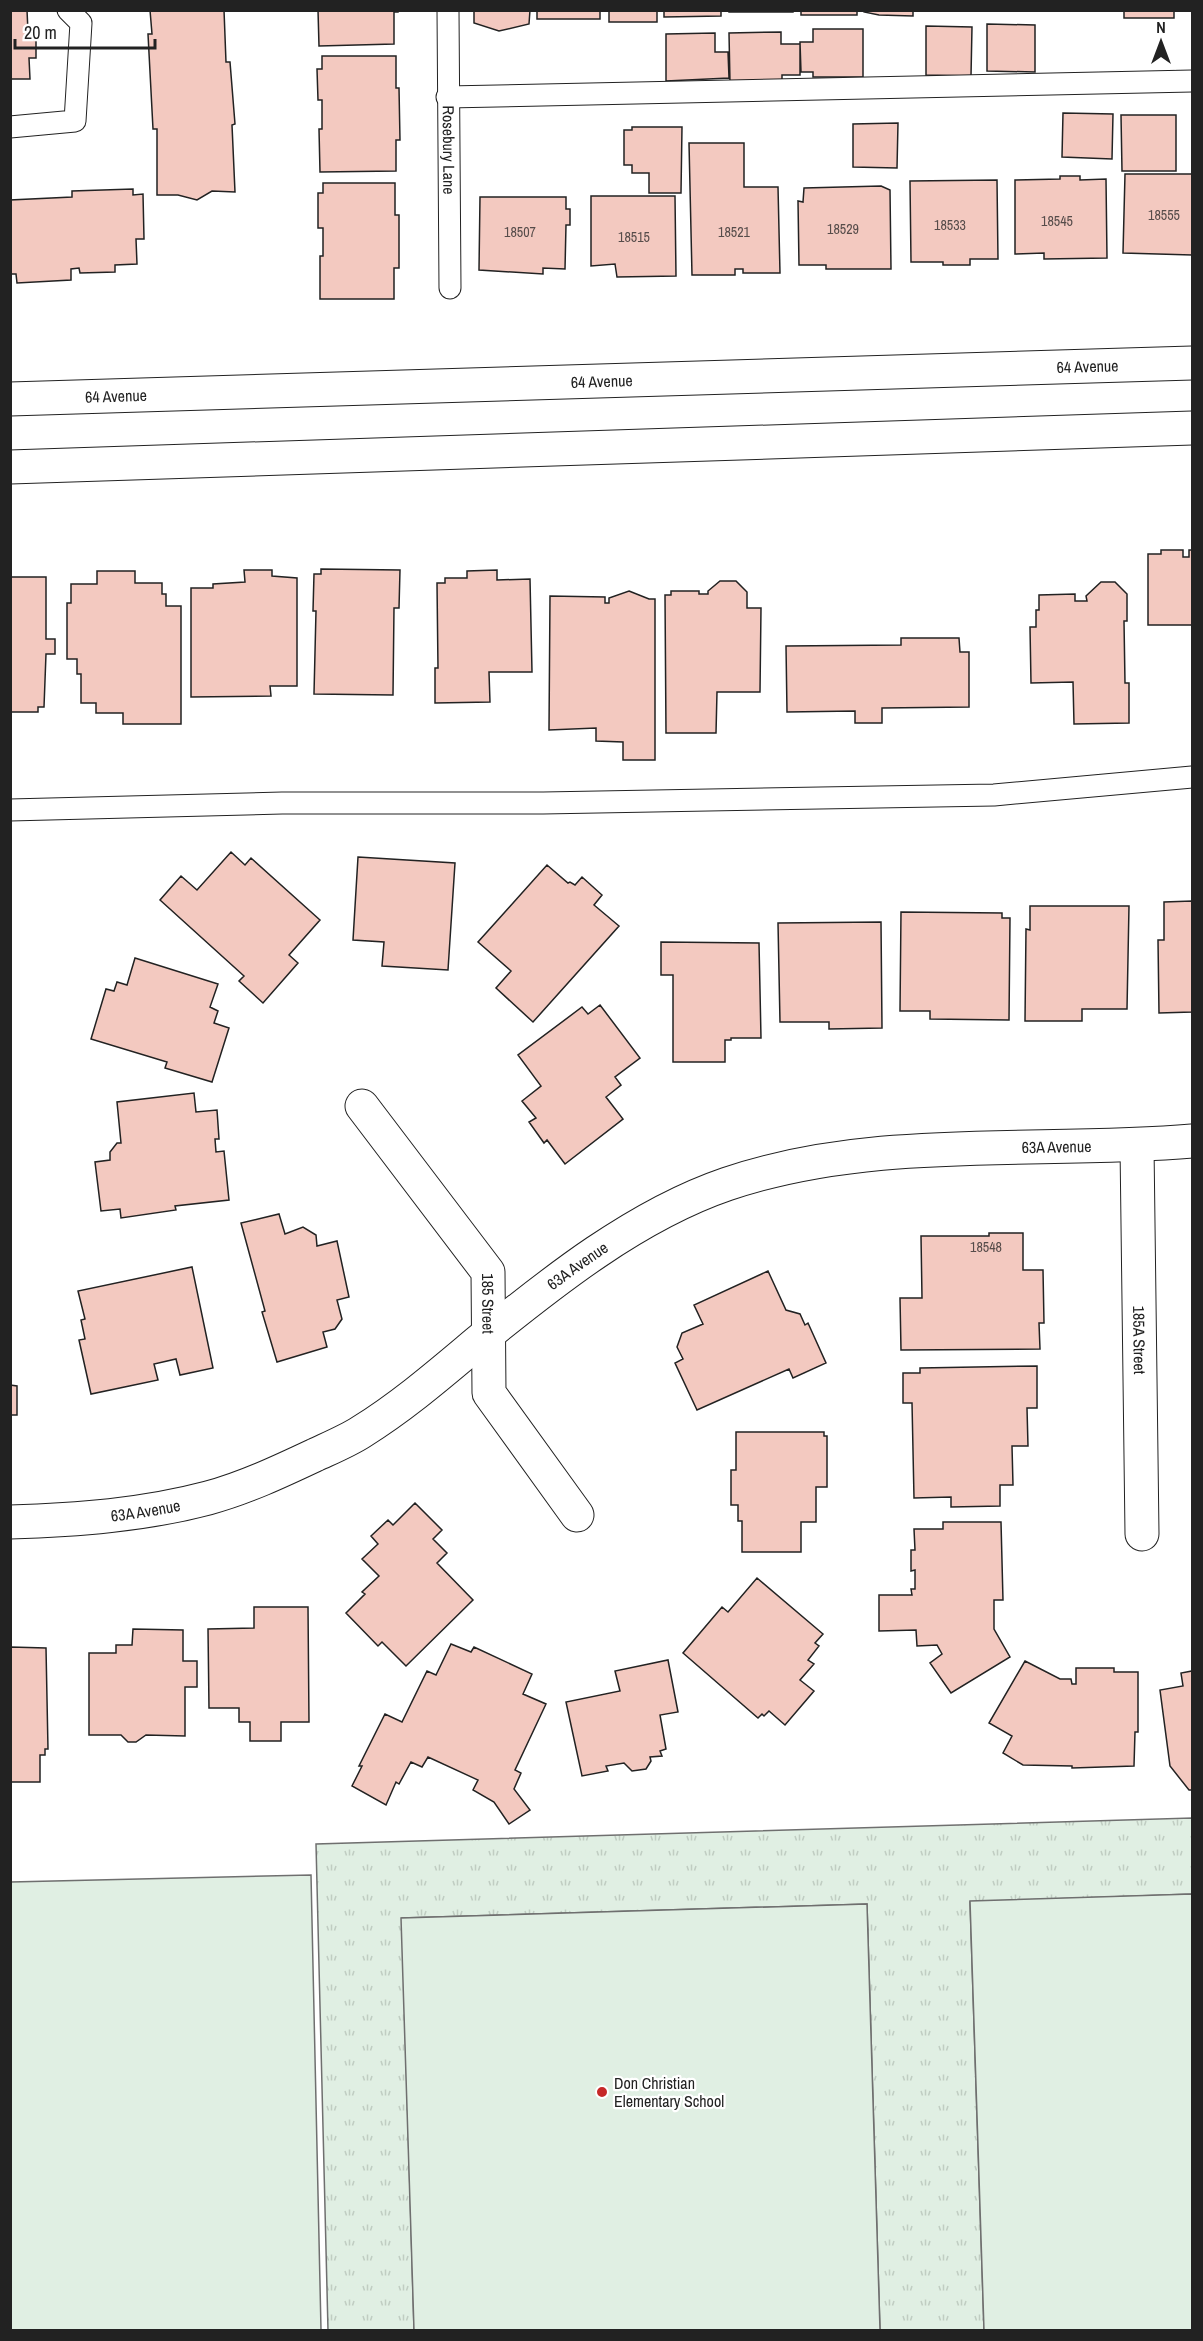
<svg xmlns="http://www.w3.org/2000/svg" width="1203" height="2341" font-family="'Archivo Narrow',sans-serif">
	<style>
		.grass { fill: url(#grass-tufts); stroke: #6f6f6f; stroke-width: 1.5 }
		.pitch { fill: #e0efe3; stroke: #6f6f6f; stroke-width: 1.5 }
		.building { fill: #f3c9c0; stroke: #222; stroke-width: 1.5 }
		.lines { fill: none; stroke-linecap: round; stroke-linejoin: round }
		.service-casing { stroke: #222; stroke-width: 23 }
		.minor-casing { stroke: #222; stroke-width: 35 }
		.secondary-casing { stroke: #222; stroke-width: 35 }
		.service { stroke: #fff; stroke-width: 21 }
		.minor { stroke: #fff; stroke-width: 33 }
		.secondary { stroke: #fff; stroke-width: 33 }
		.poi-dot { fill: #c62828; stroke: #fff; stroke-width: 2 }
		.labels { text-anchor: middle; stroke-width: 4.5; stroke-linejoin: round; paint-order: stroke }
		.number-label { font-size: 14px; fill: #564c4a }
		.street-label { font-size: 16px; fill: #222; stroke: #fff }
		.poi-label { font-size: 16px; fill: #222; stroke: #fff; text-anchor: start }
	</style>
	<defs>
		<pattern id="grass-tufts" width="24" height="20" patternUnits="userSpaceOnUse" patternTransform="scale(1.5)"><rect width="24" height="20" fill="#e0efe3"/><path d="M3 7l-1-3M5 7V3M7 7l1-3M15 17l-1-3M17 17v-4M19 17l1-3" fill="none" stroke="#c0cdc2"/></pattern>
	</defs>
	<rect width="100%" height="100%" fill="#fff"/>
	<path class="grass" d="M 1192,1818 L 1192,1894 L 970,1902 L 984,2330 L 880,2330 L 867,1904 L 402,1918 L 414,2330 L 328,2330 L 316,1844 Z"/>
	<path class="pitch" d="M 311,1875 L 321,2330 L 11,2330 L 11,1882 Z
		M 1192,1894 L 1192,2330 L 984,2330 L 970,1901 Z
		M 867,1904 L 880,2330 L 414,2330 L 401,1918 Z"/>
	<path class="building" d="M 10,10 L 27,10 L 28,32 L 36,32 L 36,58 L 29,58 L 30,79 L 10,79 Z
		M 150,10 L 224,10 L 226,62 L 230,62 L 235,124 L 232,125 L 235,192 L 212,191 L 197,200 L 178,195 L 157,195 L 157,129 L 153,129 L 148,34 L 152,34 Z
		M 318,10 L 398,10 L 398,12 L 394,12 L 394,44 L 319,46 Z
		M 474,10 L 530,10 L 529,24 L 499,31 L 474,23 Z
		M 537,10 L 600,10 L 600,19 L 537,19 Z
		M 609,10 L 657,10 L 657,22 L 609,22 Z
		M 664,10 L 721,10 L 721,16 L 664,17 Z
		M 729,10 L 793,10 L 793,12 L 729,12 Z
		M 801,10 L 857,10 L 857,15 L 801,15 Z
		M 864,10 L 913,10 L 913,16 L 879,15 L 864,12 Z
		M 1124,10 L 1174,10 L 1174,18 L 1124,18 Z
		M 987,24 L 1035,25 L 1035,72 L 987,71 Z
		M 926,26 L 972,27 L 971,76 L 926,75 Z
		M 813,29 L 863,29 L 863,77 L 813,77 L 813,72 L 801,72 L 800,42 L 813,42 Z
		M 781,32 L 781,44 L 800,44 L 800,75 L 782,75 L 782,82 L 730,83 L 729,33 Z
		M 715,33 L 715,52 L 728,52 L 729,78 L 666,81 L 666,34 Z
		M 322,56 L 396,56 L 396,88 L 399,88 L 400,140 L 396,140 L 396,171 L 320,172 L 319,129 L 322,129 L 322,100 L 318,100 L 317,69 L 322,69 Z
		M 1063,113 L 1113,114 L 1112,159 L 1062,157 Z
		M 1121,115 L 1176,115 L 1176,171 L 1122,171 Z
		M 898,123 L 897,168 L 853,167 L 853,124 Z
		M 632,127 L 682,127 L 681,193 L 649,193 L 649,173 L 632,173 L 632,165 L 624,165 L 624,130 L 632,130 Z
		M 689,143 L 744,143 L 744,187 L 778,187 L 780,273 L 743,273 L 743,269 L 735,269 L 735,275 L 692,275 Z
		M 1125,174 L 1192,174 L 1192,255 L 1123,253 Z
		M 1060,176 L 1080,176 L 1080,180 L 1106,179 L 1107,258 L 1044,259 L 1044,253 L 1015,254 L 1015,180 L 1060,179 Z
		M 997,180 L 998,259 L 970,259 L 970,265 L 943,265 L 943,262 L 911,262 L 910,181 Z
		M 323,183 L 395,183 L 395,215 L 399,215 L 399,268 L 394,268 L 394,299 L 320,299 L 320,256 L 323,256 L 323,228 L 318,228 L 318,193 L 323,193 Z
		M 881,186 L 890,190 L 891,269 L 826,269 L 826,265 L 799,265 L 798,201 L 803,202 L 804,188 Z
		M 133,189 L 133,195 L 143,194 L 144,239 L 136,239 L 137,264 L 115,265 L 115,272 L 80,273 L 79,268 L 71,269 L 71,280 L 17,283 L 16,274 L 10,274 L 10,200 L 72,197 L 72,191 Z
		M 591,196 L 675,196 L 676,276 L 617,277 L 615,264 L 591,266 Z
		M 480,197 L 566,197 L 566,209 L 570,209 L 570,225 L 566,225 L 565,269 L 543,268 L 543,274 L 479,270 Z
		M 1161,550 L 1183,550 L 1183,557 L 1189,557 L 1189,550 L 1192,550 L 1192,625 L 1148,625 L 1148,554 L 1161,554 Z
		M 321,569 L 400,570 L 399,608 L 394,608 L 393,695 L 314,694 L 316,611 L 313,611 L 314,574 L 321,574 Z
		M 244,570 L 272,570 L 272,576 L 297,578 L 297,686 L 270,686 L 271,696 L 191,697 L 191,588 L 213,588 L 213,584 L 245,582 Z
		M 497,570 L 497,580 L 530,579 L 532,672 L 489,672 L 490,702 L 435,703 L 435,668 L 438,668 L 437,583 L 445,583 L 445,578 L 467,578 L 467,571 Z
		M 97,571 L 135,571 L 135,583 L 162,583 L 162,594 L 166,594 L 166,606 L 181,606 L 181,724 L 123,724 L 123,713 L 96,713 L 96,703 L 81,703 L 81,674 L 77,674 L 77,659 L 67,659 L 67,603 L 71,603 L 71,584 L 97,584 Z
		M 10,577 L 46,577 L 46,639 L 55,639 L 55,654 L 46,654 L 44,707 L 38,707 L 38,712 L 10,712 Z
		M 720,581 L 736,581 L 747,592 L 747,608 L 761,608 L 760,692 L 717,692 L 716,733 L 666,733 L 665,595 L 671,595 L 671,591 L 699,591 L 699,594 L 708,594 L 708,591 Z
		M 1101,582 L 1115,582 L 1127,594 L 1127,621 L 1124,621 L 1125,683 L 1129,683 L 1129,723 L 1074,724 L 1073,682 L 1031,683 L 1030,627 L 1036,627 L 1036,610 L 1039,610 L 1039,595 L 1075,594 L 1075,601 L 1087,601 L 1086,596 Z
		M 629,591 L 649,599 L 655,599 L 655,760 L 623,760 L 623,742 L 596,741 L 596,728 L 549,730 L 550,596 L 605,597 L 605,603 L 609,603 L 609,598 Z
		M 901,638 L 959,638 L 960,652 L 969,652 L 969,707 L 882,708 L 882,723 L 855,723 L 855,711 L 787,712 L 786,646 L 901,645 Z
		M 231,852 L 245,865 L 251,858 L 320,920 L 289,955 L 298,963 L 263,1003 L 239,981 L 244,976 L 160,900 L 181,876 L 197,890 Z
		M 358,857 L 455,863 L 448,970 L 382,966 L 384,942 L 353,940 Z
		M 547,865 L 568,883 L 570,882 L 575,885 L 582,877 L 602,895 L 594,905 L 619,926 L 533,1022 L 496,988 L 511,971 L 478,942 Z
		M 1192,901 L 1192,1012 L 1159,1013 L 1158,940 L 1164,940 L 1164,902 Z
		M 1030,906 L 1129,906 L 1127,1009 L 1082,1009 L 1082,1021 L 1025,1021 L 1026,929 L 1030,930 Z
		M 901,912 L 1002,913 L 1002,918 L 1010,918 L 1009,1020 L 930,1019 L 930,1011 L 900,1011 Z
		M 881,922 L 882,1028 L 829,1029 L 829,1022 L 780,1022 L 778,923 Z
		M 661,942 L 759,943 L 761,1038 L 731,1038 L 731,1040 L 725,1040 L 725,1062 L 673,1062 L 673,975 L 661,975 Z
		M 135,958 L 218,984 L 210,1007 L 218,1011 L 214,1023 L 229,1028 L 212,1082 L 165,1068 L 167,1062 L 91,1039 L 106,989 L 114,991 L 117,982 L 127,985 Z
		M 600,1005 L 640,1058 L 615,1077 L 621,1085 L 606,1097 L 623,1119 L 565,1164 L 547,1140 L 544,1143 L 529,1122 L 536,1118 L 522,1101 L 541,1086 L 518,1055 L 582,1007 L 588,1014 Z
		M 194,1093 L 196,1112 L 217,1110 L 219,1139 L 215,1139 L 216,1152 L 224,1151 L 229,1200 L 175,1206 L 176,1210 L 121,1218 L 120,1209 L 101,1211 L 95,1162 L 110,1160 L 110,1152 L 117,1143 L 121,1143 L 117,1102 Z
		M 279,1214 L 285,1234 L 303,1227 L 316,1235 L 317,1246 L 337,1241 L 349,1297 L 337,1300 L 342,1319 L 335,1329 L 323,1332 L 327,1347 L 277,1362 L 262,1312 L 265,1311 L 241,1223 Z
		M 989,1233 L 1023,1233 L 1023,1270 L 1043,1270 L 1044,1323 L 1039,1323 L 1040,1349 L 901,1350 L 900,1298 L 922,1298 L 921,1236 L 989,1236 Z
		M 192,1267 L 213,1368 L 180,1375 L 176,1359 L 154,1364 L 158,1380 L 91,1394 L 79,1340 L 85,1339 L 81,1320 L 85,1319 L 78,1291 Z
		M 768,1271 L 786,1310 L 800,1314 L 805,1325 L 808,1323 L 826,1363 L 793,1378 L 789,1369 L 697,1410 L 675,1363 L 683,1359 L 677,1347 L 682,1333 L 703,1324 L 694,1305 Z
		M 1037,1366 L 1037,1408 L 1027,1408 L 1028,1446 L 1012,1446 L 1013,1485 L 1000,1485 L 1000,1506 L 951,1507 L 951,1497 L 914,1498 L 912,1403 L 903,1403 L 903,1373 L 920,1373 L 920,1368 Z
		M 10,1385 L 17,1386 L 17,1415 L 10,1415 Z
		M 736,1432 L 824,1432 L 824,1436 L 827,1436 L 827,1487 L 816,1487 L 816,1522 L 801,1522 L 801,1552 L 742,1552 L 742,1521 L 738,1521 L 738,1505 L 731,1505 L 731,1470 L 736,1470 Z
		M 415,1503 L 442,1530 L 433,1539 L 447,1553 L 437,1563 L 473,1600 L 406,1666 L 382,1642 L 378,1646 L 346,1613 L 365,1594 L 362,1592 L 379,1576 L 362,1559 L 378,1544 L 371,1536 L 388,1520 L 393,1525 Z
		M 943,1522 L 1001,1522 L 1003,1600 L 994,1600 L 994,1629 L 1010,1657 L 951,1693 L 930,1663 L 942,1654 L 937,1645 L 917,1646 L 916,1630 L 879,1631 L 879,1595 L 912,1595 L 911,1589 L 915,1589 L 915,1570 L 911,1571 L 911,1550 L 915,1550 L 914,1529 L 943,1529 Z
		M 757,1578 L 823,1634 L 815,1643 L 819,1646 L 808,1660 L 814,1664 L 800,1680 L 814,1691 L 785,1725 L 769,1711 L 764,1716 L 762,1714 L 758,1718 L 683,1653 L 722,1607 L 728,1612 Z
		M 254,1607 L 308,1607 L 309,1722 L 281,1722 L 281,1741 L 250,1741 L 250,1722 L 239,1722 L 239,1708 L 209,1708 L 208,1629 L 254,1628 Z
		M 133,1629 L 183,1630 L 183,1661 L 197,1661 L 197,1687 L 185,1687 L 185,1736 L 146,1735 L 136,1742 L 128,1742 L 121,1735 L 89,1735 L 89,1653 L 116,1653 L 116,1645 L 132,1645 Z
		M 451,1644 L 471,1652 L 474,1647 L 532,1674 L 523,1694 L 546,1704 L 515,1770 L 521,1773 L 514,1789 L 530,1810 L 509,1824 L 494,1802 L 473,1790 L 478,1780 L 428,1757 L 422,1767 L 411,1762 L 399,1784 L 396,1782 L 386,1805 L 352,1786 L 362,1766 L 359,1766 L 385,1714 L 402,1722 L 427,1671 L 436,1675 Z
		M 10,1647 L 46,1648 L 48,1749 L 45,1749 L 45,1755 L 40,1755 L 40,1782 L 10,1782 Z
		M 668,1660 L 678,1712 L 660,1715 L 666,1749 L 660,1751 L 662,1756 L 650,1757 L 651,1761 L 646,1769 L 632,1771 L 624,1763 L 606,1766 L 608,1771 L 582,1776 L 566,1702 L 620,1691 L 615,1671 Z
		M 1025,1661 L 1060,1679 L 1071,1679 L 1072,1684 L 1076,1684 L 1076,1668 L 1114,1668 L 1114,1672 L 1138,1672 L 1138,1732 L 1135,1732 L 1134,1766 L 1072,1768 L 1072,1766 L 1023,1765 L 1003,1753 L 1012,1736 L 989,1723 Z
		M 1192,1671 L 1192,1790 L 1189,1790 L 1170,1766 L 1160,1690 L 1183,1686 L 1181,1673 Z"/>
	<g class="lines">
		<defs>
			<g id="service">
				<path id="s1" d="M 448,10 L 450,288"/>
				<path d="M 447,97 L 1192,81"/>
				<path d="M 10,127 L 75,121 L 81,23 L 68,10"/>
				<path d="M 10,810 L 282,803 L 543,803 L 994,795 L 1192,777"/>
			</g>
			<g id="minor">
				<path id="s2" d="M 362,1106 L 488,1272 L 489,1393 L 577,1515"/>
				<path id="s3" d="M 1137,1146 L 1142,1534"/>
				<path id="s4" d="M 10,1522 C 77,1520 144,1515 208,1498 C 245,1488 281,1471 315,1455 C 330,1448 347,1441 361,1432 C 403,1406 441,1373 478,1342 C 552,1282 636,1215 727,1184 C 874,1134 1039,1154 1192,1141"/>
			</g>
			<g id="secondary">
				<path id="s5" d="M 10,399 L 1192,363"/>
				<path d="M 10,467 L 1192,428"/>
			</g>
		</defs>
		<use href="#service" class="service-casing"/>
		<use href="#minor" class="minor-casing"/>
		<use href="#secondary" class="secondary-casing"/>
		<use href="#service" class="service"/>
		<use href="#minor" class="minor"/>
		<use href="#secondary" class="secondary"/>
	</g>
	<circle class="poi-dot" cx="602" cy="2092" r="6"/>
	<g class="labels">
		<g class="number-label">
			<text x="1164" y="220">18555</text>
			<text x="1057" y="226">18545</text>
			<text x="950" y="230">18533</text>
			<text x="843" y="234">18529</text>
			<text x="520" y="237">18507</text>
			<text x="734" y="237">18521</text>
			<text x="634" y="242">18515</text>
			<text x="986" y="1252">18548</text>
		</g>
		<g class="street-label">
			<text dy="6" stroke="none"><textPath href="#s1" startOffset="140">Rosebury Lane</textPath></text>
			<text dy="6" stroke="none"><textPath href="#s5" startOffset="1078">64 Avenue</textPath></text>
			<text dy="6" stroke="none"><textPath href="#s5" startOffset="592">64 Avenue</textPath></text>
			<text dy="6" stroke="none"><textPath href="#s5" startOffset="106">64 Avenue</textPath></text>
			<text dy="6" stroke="none"><textPath href="#s4" startOffset="1144">63A Avenue</textPath></text>
			<text dy="6" stroke="none"><textPath href="#s4" startOffset="640">63A Avenue</textPath></text>
			<text dy="6" stroke="none"><textPath href="#s2" startOffset="240">185 Street</textPath></text>
			<text dy="6" stroke="none"><textPath href="#s3" startOffset="194">185A Street</textPath></text>
			<text dy="6" stroke="none"><textPath href="#s4" startOffset="136">63A Avenue</textPath></text>
		</g>
		<g class="poi-label">
			<text x="614" y="2089">Don Christian<tspan x="614" dy="18">Elementary School</tspan></text>
		</g>
	</g>
	<rect width="1203" height="2341" fill="none" stroke="#222222" stroke-width="24"/>
	<g transform="translate(1161 42)" stroke="#ffffff" stroke-width="4.5" paint-order="stroke">
	<path d="M0-4.5L10 22L0 15L-10 22Z" fill="#222222"/>
	<text y="-9" font-size="16" font-weight="bold" text-anchor="middle" fill="#222222">N</text>
	</g>
	<path d="M15 39v9h140v-9" fill="none" stroke="#222222" stroke-width="3"/>
	<text x="24" y="39" font-size="18" fill="#222222" stroke="#ffffff" stroke-width="4.5" paint-order="stroke">20 m</text>
</svg>
